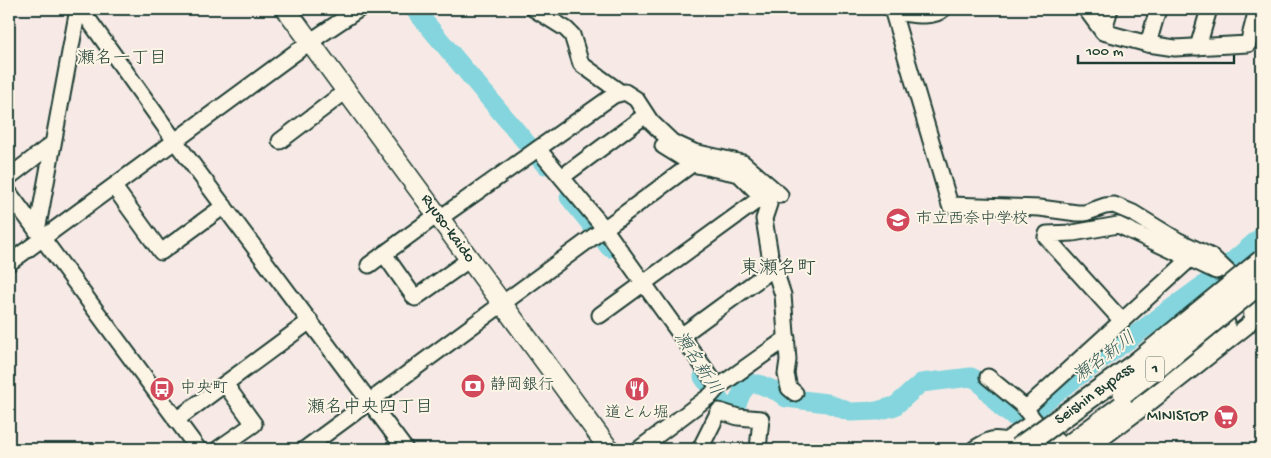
<svg xmlns="http://www.w3.org/2000/svg" width="1271" height="458" viewBox="0 0 1271 458" font-family="'Gochi Hand','Klee One',sans-serif">
<style>
.lines{fill:none;stroke-linecap:round;stroke-linejoin:round}
.river{stroke:#84d5dd;stroke-width:19}
.minor-casing{stroke:#1f3d34;stroke-width:19}
.major-casing{stroke:#1f3d34;stroke-width:22}
.highway-casing{stroke:#1f3d34;stroke-width:25}
.minor{stroke:#fcf5e5;stroke-width:15}
.major{stroke:#fcf5e5;stroke-width:19}
.highway{stroke:#fcf5e5;stroke-width:21}
.highway-bridge-casing{stroke:#1f3d34;stroke-width:25;stroke-linecap:butt}
.highway-bridge{stroke:#fcf5e5;stroke-width:21}
.labels{text-anchor:middle;dominant-baseline:central;stroke-width:4;stroke-linejoin:round;paint-order:stroke}
.shield{fill:#fcf5e5;stroke:#617469;stroke-width:1}
.shield-label{font-size:15px;font-weight:bold;fill:#1f3d34}
.poi-label{font-size:16px;fill:#1f3d34;stroke:#fcf5e5;text-anchor:start}
.street-label{font-size:16px;fill:#1f3d34;stroke:#fcf5e5}
.neighbourhood-label{font-size:18px;fill:#1f3d34;stroke:#fcf5e5}
.water-label{font-size:18px;font-style:italic;fill:#335b56;stroke:#fcf5e5}
.quarter-label{font-size:19px;fill:#1f3d34;stroke:#fcf5e5}
</style>
<rect width="100%" height="100%" fill="#f7eae6"/>
<filter id="ink" filterUnits="userSpaceOnUse"><feTurbulence type="fractalNoise" baseFrequency=".02" numOctaves="2"/><feDisplacementMap in="SourceGraphic" scale="10" xChannelSelector="R" yChannelSelector="G"/><feConvolveMatrix kernelMatrix="1 2 1 2 8 2 1 2 1" color-interpolation-filters="sRGB"/></filter>
<g filter="url(#ink)">
<g class="lines">
<!-- river -->
<g class="river">
<polyline points="414,9 545,165"/>
<polyline points="569,197 610,248"/>
<polyline points="703,377 723,405 735,409 742,392 749,384 759,384 778,392 786,398 827,403 850,412 877,411 895,406 921,383 971,377 979,381 1001,407 1011,415 1018,418 1028,415 1065,386 1213,278 1262,236"/>
</g>
<defs>
<g id="minor">
<polyline points="81,9 175,141 405,449"/>
<polyline points="534,9 566,29 572,35 581,64 620,92"/>
<polyline points="892,9 950,205 1040,208 1077,213 1085,213 1105,206 1114,205 1133,213 1177,240 1212,257 1233,277"/>
<polyline points="1086,9 1103,32 1148,44 1175,48 1248,44 1257,9"/>
<path d="M893,12C907,13 932,20 943,9"/>
<polyline points="1103,32 1110,9"/>
<polyline points="1148,44 1158,9"/>
<polyline points="1198,47 1209,9"/>
<polyline points="280,141 346,91"/>
<polyline points="663,146 692,164 739,174 769,204 764,219 770,255 783,295 788,360 786,374 789,388 795,393"/>
<polyline points="538,149 604,228 718,387"/>
<polyline points="9,177 52,144"/>
<polyline points="562,177 639,120"/>
<polyline points="114,187 161,252 224,206"/>
<polyline points="9,193 198,449"/>
<polyline points="440,218 614,95 625,92 636,99 651,122 672,142 694,152 743,163 780,195"/>
<polyline points="37,231 78,9"/>
<polyline points="384,254 415,298 470,259"/>
<polyline points="9,263 311,41 359,9"/>
<polyline points="369,265 437,215"/>
<polyline points="600,315 762,197"/>
<polyline points="1122,321 1046,237 1047,234 1073,233 1118,225 1216,271"/>
<polyline points="681,336 774,268"/>
<polyline points="988,377 1022,405 1037,424 1066,449"/>
<polyline points="1025,409 1190,259"/>
<polyline points="176,420 310,321"/>
<polyline points="1084,436 1088,440 1100,440 1148,404 1247,326 1252,319 1251,298"/>
<polyline points="218,449 254,424 225,384"/>
<polyline points="305,449 692,164"/>
<polyline points="639,449 711,395 718,387 787,338"/>
<polyline points="700,449 719,411 738,417 761,419 758,449"/>
<path d="M974,449C990,439 992,437 1011,442"/>
</g>
<polyline id="major" points="286,9 609,449"/>
<g id="highway">
<polyline points="999,449 1034,425"/>
<polyline points="1065,449 1181,363 1224,324"/>
</g>
</defs>
<!-- minor casing -->
<use href="#minor" class="minor-casing"/>
<!-- major casing -->
<use href="#major" class="major-casing"/>
<!-- highway casing -->
<use href="#highway" class="highway-casing"/>
<!-- minor -->
<use href="#minor" class="minor"/>
<!-- major -->
<use href="#major" class="major"/>
<!-- highway -->
<use href="#highway" class="highway"/>
<defs>
<g id="highway-bridge">
<polyline points="1124,392 1154,369 1262,281"/>
<polyline points="1018,449 1136,364 1262,261"/>
</g>
</defs>
<!-- highway-bridge casing -->
<use href="#highway-bridge" class="highway-bridge-casing"/>
<!-- highway-bridge -->
<use href="#highway-bridge" class="highway-bridge"/>
</g>
</g>
<!-- icons -->
<defs>
<symbol id="school-disc" viewBox="-11 -11 22 22"><circle r="9.5" fill="#d1495b" stroke="#fcf5e5"/><path d="M0-5L7-2L0 1L-7-2ZM-4 1L0 2.5L4 1V4Q0 6-4 4Z" fill="#fff"/></symbol>
<symbol id="bank-disc" viewBox="-11 -11 22 22"><circle r="9.5" fill="#d1495b" stroke="#fcf5e5"/><path d="M-6-4H6V4H-6ZM0-2.3a2.3 2.3 0 1 0 0 4.6a2.3 2.3 0 1 0 0-4.6Z" fill="#fff"/></symbol>
<symbol id="bus-disc" viewBox="-11 -11 22 22"><circle r="9.5" fill="#d1495b" stroke="#fcf5e5"/><path d="M-5-6H5V4H4V6H2V4H-2V6H-4V4H-5ZM-3.5-4V0h7V-4ZM-3.5 1.2v1.5H-2V1.2ZM2 1.2v1.5H3.5V1.2Z" fill="#fff"/></symbol>
<symbol id="restaurant-disc" viewBox="-11 -11 22 22"><circle r="9.5" fill="#d1495b" stroke="#fcf5e5"/><path d="M-5-6h1v4h1v-4h1v4h1v-4h1v5L-1.5 .5V6h-2V.5L-5-1ZM5-6V6H3V1.5H1.5Q1.5-4 5-6Z" fill="#fff"/></symbol>
<symbol id="supermarket-disc" viewBox="-11 -11 22 22"><circle r="9.5" fill="#d1495b" stroke="#fcf5e5"/><path d="M-6-5.5h2.5l.6 2H6L4.5 2H-2.5L-4.4-4H-6ZM-1.5 3.2a1.3 1.3 0 1 0 .1 0ZM3 3.2a1.3 1.3 0 1 0 .1 0Z" fill="#fff"/></symbol>
</defs>
<g fill-rule="evenodd">
<use href="#school-disc" x="884" y="206" width="28" height="28"/>
<use href="#bank-disc" x="459" y="372" width="28" height="28"/>
<use href="#bus-disc" x="148" y="375" width="28" height="28"/>
<use href="#restaurant-disc" x="623" y="375" width="28" height="28"/>
<use href="#supermarket-disc" x="1212" y="403" width="28" height="28"/>
</g>
<g class="labels">
<!-- shield labels -->
<rect class="shield" x="1146" y="356.5" width="18" height="25" rx="4"/>
<g class="shield-label">
<text x="1155" y="369">1</text>
</g>
<!-- poi labels -->
<g class="poi-label">
<text x="916" y="220">市立西奈中学校</text>
<text x="490" y="386">静岡銀行</text>
<text x="180" y="389">中央町</text>
<text x="637" y="414" text-anchor="middle">道とん堀</text>
<text x="1208" y="417" text-anchor="end">MINISTOP</text>
</g>
<!-- street labels -->
<g class="street-label">
<text transform="translate(447 229) rotate(54)">Ryuso-kaido</text>
<text transform="translate(1095 395) rotate(-36)">Seishin Bypass</text>
</g>
<!-- neighbourhood labels -->
<g class="neighbourhood-label">
<text x="122" y="59">瀬名一丁目</text>
<text x="370" y="408">瀬名中央四丁目</text>
</g>
<!-- water labels -->
<g class="water-label">
<text transform="translate(1105 358) rotate(-36)">瀬名新川</text>
<text transform="translate(697 364) rotate(57)">瀬名新川</text>
</g>
<!-- quarter labels -->
<g class="quarter-label">
<text x="778" y="269">東瀬名町</text>
</g>
</g>
<!-- margin -->
<rect width="1271" height="458" fill="none" stroke="#fcf5e5" stroke-width="30"/>
<rect x="15" y="15" width="1241" height="428" fill="none" stroke="#1f3d34" stroke-width="2" filter="url(#ink)"/>
<!-- scale -->
<path d="M1078 55v8h156v-8" fill="none" stroke="#1f3d34" stroke-width="2.5"/>
<text x="1086" y="55" font-size="15" fill="#1f3d34" stroke="#fcf5e5" stroke-width="4" paint-order="stroke">100 m</text>
</svg>
